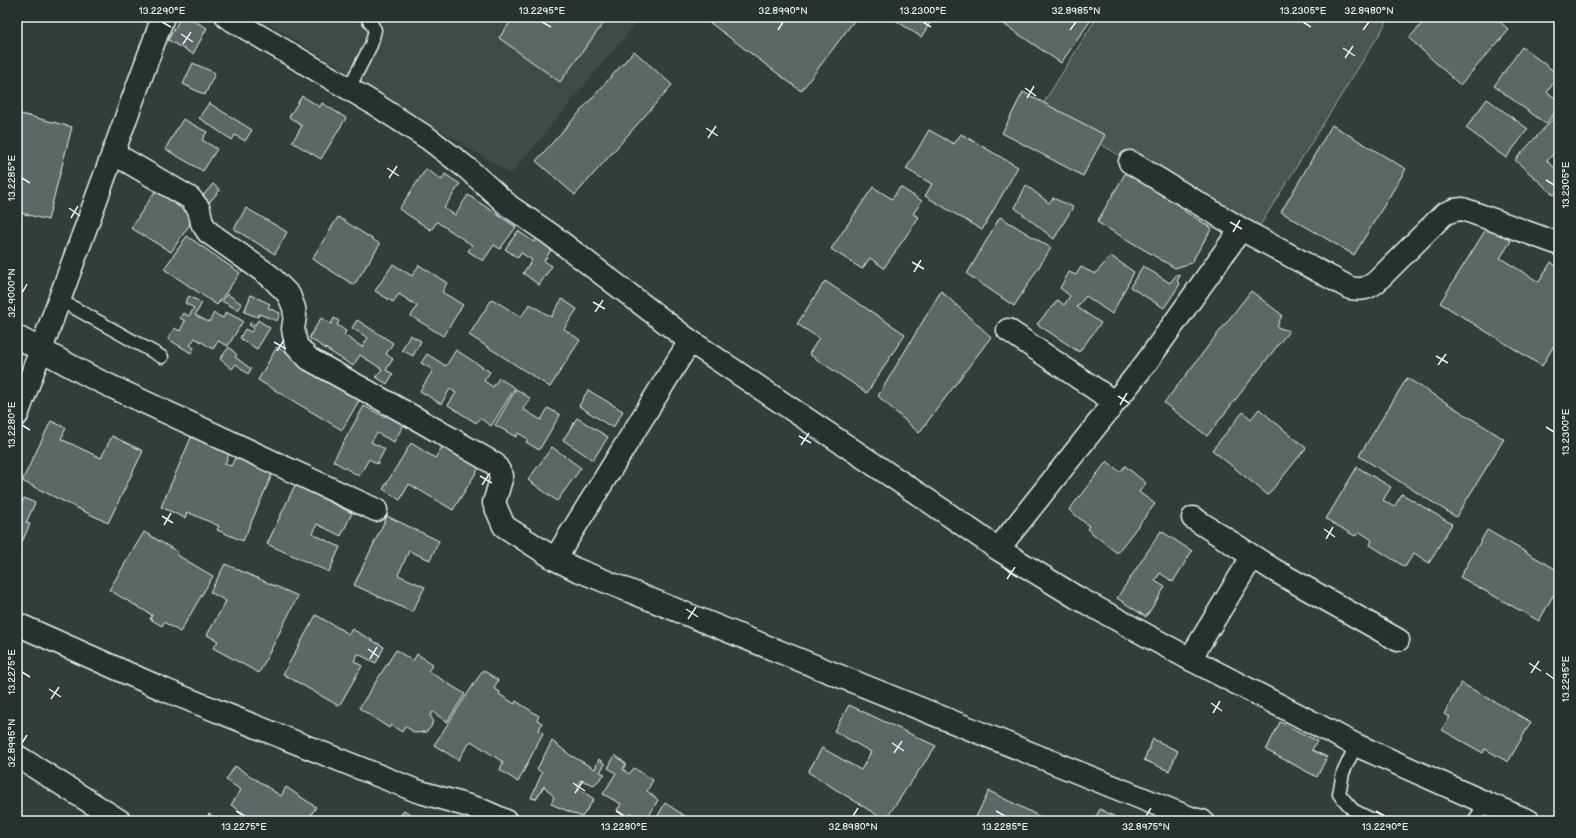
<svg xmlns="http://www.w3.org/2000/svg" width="1576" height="838" viewBox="0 0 1576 838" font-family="'Balsamiq Sans',sans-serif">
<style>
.built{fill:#3f4b46}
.green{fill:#495651;stroke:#98a4a4}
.building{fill:#5c6865;stroke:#e8f1f8}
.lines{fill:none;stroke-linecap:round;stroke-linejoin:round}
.lane-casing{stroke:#e8f1f8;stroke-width:15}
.street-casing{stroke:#e8f1f8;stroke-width:25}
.lane{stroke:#26332d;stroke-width:12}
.street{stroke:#26332d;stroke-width:22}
.ticks{fill:none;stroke:#e8f1f8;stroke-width:1.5}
.neatline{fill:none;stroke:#e8f1f8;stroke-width:1.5}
.ticks-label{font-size:10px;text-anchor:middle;fill:#e8f1f8}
</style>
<rect width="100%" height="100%" fill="#323e39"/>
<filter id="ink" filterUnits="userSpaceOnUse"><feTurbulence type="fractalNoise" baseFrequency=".025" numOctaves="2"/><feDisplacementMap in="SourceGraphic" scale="8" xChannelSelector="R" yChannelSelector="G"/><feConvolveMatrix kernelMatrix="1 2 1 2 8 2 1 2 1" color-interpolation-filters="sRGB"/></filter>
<g filter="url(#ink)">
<!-- built -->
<polygon class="built" points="269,17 641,17 511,174 266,22"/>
<!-- green -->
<polygon class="green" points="1097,17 1390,17 1252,238 1041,107"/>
<!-- building -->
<g class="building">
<polygon points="181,17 187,17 207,28 193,54 168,40"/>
<polygon points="514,17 608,17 560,82 499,38"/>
<polygon points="706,17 857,17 801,91 705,19"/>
<polygon points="901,17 934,17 921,37 898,22"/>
<polygon points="1010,17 1093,17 1061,63 1005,25"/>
<polygon points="1428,17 1495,17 1509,30 1460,85 1409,38"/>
<polygon points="1522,47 1559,75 1547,92 1559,101 1559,106 1546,124 1494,86"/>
<polygon points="634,51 672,85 575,195 536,161"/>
<polygon points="193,63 215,73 205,95 183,84"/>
<polygon points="1023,92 1105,135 1083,176 1002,133"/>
<polygon points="302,96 320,107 322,103 346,118 321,159 292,142 302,126 289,117"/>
<polygon points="1487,99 1528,129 1506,158 1466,128"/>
<polygon points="209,103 252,130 245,141 235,135 232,140 199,118"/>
<polygon points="1559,112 1559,147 1547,161 1559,172 1559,189 1554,195 1515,160"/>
<polygon points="17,113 72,127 48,220 17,212"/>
<polygon points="183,119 207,132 202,140 217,149 203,171 165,149"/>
<polygon points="1332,125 1406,169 1354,255 1281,212"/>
<polygon points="929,130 954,144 961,134 1018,167 982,230 925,196 932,184 906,169"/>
<polygon points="426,169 442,180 445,174 460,184 444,208 455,215 468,195 516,227 500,249 494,245 483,261 468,251 472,245 437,222 431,230 399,209"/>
<polygon points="1126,172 1186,207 1184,211 1212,228 1191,263 1175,268 1097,222"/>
<polygon points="213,184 220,190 206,206 200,199"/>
<polygon points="1026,185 1049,203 1053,198 1073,207 1054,239 1015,208"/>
<polygon points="873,187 892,199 900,187 922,201 913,214 919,217 884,268 870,258 862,269 831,249"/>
<polygon points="156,190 194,218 171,252 131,228"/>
<polygon points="246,208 287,232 275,254 234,229"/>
<polygon points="338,217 380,244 354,285 312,259"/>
<polygon points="1000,217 1051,248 1014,306 967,274"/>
<polygon points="1488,226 1511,241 1500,258 1539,282 1551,262 1559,268 1559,337 1542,366 1440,303"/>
<polygon points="518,231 534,242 541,231 556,242 544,261 552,266 539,285 523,273 532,260 521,253 518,258 505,249"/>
<polygon points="187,236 240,273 217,305 164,269"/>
<polygon points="1111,256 1134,272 1112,314 1086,296 1077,307 1101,323 1079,352 1037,324 1058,300 1064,305 1070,296 1060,288 1069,272 1076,275 1081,267 1095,274"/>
<polygon points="393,264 412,276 419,265 447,283 442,292 463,305 443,336 411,316 417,306 399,294 393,302 375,291"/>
<polygon points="1143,266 1170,283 1177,274 1180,276 1177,281 1180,284 1164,308 1130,287"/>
<polygon points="825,281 905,334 867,393 809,354 819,338 797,324"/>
<polygon points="941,291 991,337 919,433 878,396"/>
<polygon points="1251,291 1282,315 1277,327 1289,331 1207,436 1164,403"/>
<polygon points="227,294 242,304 238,310 222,301"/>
<polygon points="251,295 270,304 268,308 280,313 277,321 259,314 258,317 244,312"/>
<polygon points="189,296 202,303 195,315 209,322 214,313 223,318 226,312 243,321 228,346 218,341 213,349 195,338 190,345 194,348 191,353 168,339 174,328 180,331 185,321 180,318 183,313 189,316 194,308 185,303"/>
<polygon points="492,299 521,317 530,304 551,317 562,299 577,309 564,329 580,340 550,387 469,335"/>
<polygon points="321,318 331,324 334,318 339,321 337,325 346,331 344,335 362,347 368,338 352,328 357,320 393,343 386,354 393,359 386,370 393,374 387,384 376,377 382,369 360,355 353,366 309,338"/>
<polygon points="258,320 270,328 257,349 240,338 245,329 251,332 254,328 249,325 251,322 255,325"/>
<polygon points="410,335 421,341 413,356 402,350"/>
<polygon points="229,347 237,355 235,357 251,369 248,374 236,364 232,369 220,359"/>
<polygon points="277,347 361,397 342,430 258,380"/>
<polygon points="456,350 490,372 484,381 493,387 499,378 515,388 491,426 480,418 476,423 448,405 456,393 450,389 441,404 420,391 433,370 421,363 427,354 446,366"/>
<polygon points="1407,378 1504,439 1456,517 1359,456"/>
<polygon points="516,389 530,398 523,409 541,420 548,408 560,415 539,450 526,442 528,439 518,433 516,437 495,425"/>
<polygon points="588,390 623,411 613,428 579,406"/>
<polygon points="364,406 385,417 389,409 407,419 394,442 377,433 371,442 385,449 377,464 369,459 359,476 333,461"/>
<polygon points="1259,409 1306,448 1268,495 1212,450 1243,412 1251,419"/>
<polygon points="577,418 608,437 593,460 563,440"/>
<polygon points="51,421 66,428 61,439 101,458 112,436 143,451 108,523 22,481"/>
<polygon points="193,433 231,450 225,464 231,466 237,454 274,470 243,541 217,530 219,526 187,512 185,518 161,507"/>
<polygon points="446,441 482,463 453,510 409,484 400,500 383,489 411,443 435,458"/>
<polygon points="552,447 581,468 557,501 528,480"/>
<polygon points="1107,461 1120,472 1125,466 1146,483 1139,492 1155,504 1117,553 1087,529 1089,526 1069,510"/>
<polygon points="1357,467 1391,487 1383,500 1394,507 1402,494 1452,524 1429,563 1414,553 1405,567 1370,545 1372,540 1360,532 1355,536 1326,519"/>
<polygon points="295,485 352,513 341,536 317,524 313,534 340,547 329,572 267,544"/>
<polygon points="24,498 35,503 26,523 30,524 17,553 17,513"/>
<polygon points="387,516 439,541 430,560 409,551 398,575 425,587 412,612 354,585"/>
<polygon points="1487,530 1559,571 1559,585 1539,621 1460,577"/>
<polygon points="1161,531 1192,551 1173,582 1160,573 1155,581 1165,587 1146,617 1117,598"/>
<polygon points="144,532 178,552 177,555 213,576 180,632 164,622 162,626 150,619 152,615 109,590"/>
<polygon points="225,564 298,596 259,673 213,648 218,641 207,635 226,601 210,592"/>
<polygon points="316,615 349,634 352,629 384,647 376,663 358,654 354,661 362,666 339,706 283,674"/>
<polygon points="396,650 413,661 417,654 433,664 428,671 465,694 447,722 433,712 430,716 433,720 431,727 426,732 415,733 405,726 402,732 391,725 389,728 359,708"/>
<polygon points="483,670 498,680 494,688 500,692 499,694 515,704 516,701 539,716 537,720 542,723 539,730 543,733 518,782 500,770 503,762 471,741 458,760 434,745"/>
<polygon points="1461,683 1531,722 1508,762 1485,749 1483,753 1442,730 1450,717 1444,714"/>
<polygon points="849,705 936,746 885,820 808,772 822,748 861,770 871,752 834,731"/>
<polygon points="1280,722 1317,741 1312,750 1327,757 1317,777 1266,750"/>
<polygon points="1153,739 1178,751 1169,771 1144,760"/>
<polygon points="552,741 570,755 595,769 599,759 605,764 600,772 605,774 594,785 580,780 578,788 594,799 582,817 551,804 554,797 544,786 536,799 531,798 542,773 537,769"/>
<polygon points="615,755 626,764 623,769 629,774 634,768 653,780 647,791 658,800 646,821 631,813 629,818 617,810 621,804 603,794 616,773 608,768"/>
<polygon points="235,766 281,796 286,787 316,807 307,821 256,821 231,805 241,790 226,780"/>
<polygon points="989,791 1049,821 974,821"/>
<polygon points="665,803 685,816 682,821 655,821"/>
<polygon points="1100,809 1119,819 1118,821 1094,821"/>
<polygon points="404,810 421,821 397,821"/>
<polygon points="209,814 220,821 204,821"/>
</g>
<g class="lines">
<defs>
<g id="lane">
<polyline points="349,88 371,45 375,30 367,17"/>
<polyline points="60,300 162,357"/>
<polyline points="1356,745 1343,773 1339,794 1353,810 1375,821"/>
<polyline points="1474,821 1486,803"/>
</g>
<g id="street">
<polyline points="227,17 373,103 429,139 468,169 509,206 550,234 690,341 942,510 998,549 1076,597 1190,659 1356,745 1486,803 1529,821"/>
<polyline points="113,153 190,198 199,209 202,223 208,232 270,276 289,295 294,308 295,316 293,329 296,345 309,359 417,419 495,464 502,476 494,503 504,526 555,559 575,569 1193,819 1202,821"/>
<path d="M1130,162L1241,229L1350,288C1361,290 1367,289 1376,282L1444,214L1454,210L1463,209L1559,244"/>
<polyline points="1008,330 1110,399 1110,409"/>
<polyline points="17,337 93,378 376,510"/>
<polyline points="17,415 163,17"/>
<polyline points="1193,518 1274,570 1398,640"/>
<polyline points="998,549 1146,363 1241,229"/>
<polyline points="555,559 690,341"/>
<polyline points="17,624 165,690 417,791 479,809 506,821"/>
<polyline points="1190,659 1252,557"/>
<polyline points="17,756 120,821"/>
</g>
</defs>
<!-- lane casing -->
<use href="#lane" class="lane-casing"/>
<!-- street casing -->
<use href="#street" class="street-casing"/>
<!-- lane -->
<use href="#lane" class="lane"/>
<!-- street -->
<use href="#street" class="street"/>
</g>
</g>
<!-- ticks -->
<path class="ticks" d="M162,22L171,27M542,22L551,27M923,22L931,27M1303,22L1311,27M778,30L783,22M1070,30L1076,22M1363,30L1369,22M181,34L193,42M183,44L191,32M1343,48L1355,56M1345,58L1353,46M1025,88L1036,96M1027,98L1034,86M706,128L718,136M708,138L716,126M387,168L399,176M22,178L30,183M389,178L397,166M1546,180L1554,185M69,208L80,216M71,218L78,206M1230,222L1242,229M1233,232L1240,220M912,262L924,269M914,272L921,260M22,293L27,284M593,302L605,309M595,312L603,300M274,342L286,349M277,351L284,340M1436,356L1448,363M1438,365L1446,354M1118,396L1129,403M1120,405L1127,393M22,425L30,430M1546,427L1554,432M799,436L811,443M801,445L809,433M480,476L492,483M482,485L490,473M162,516L173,523M164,525L171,513M1324,529L1335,537M1326,539L1333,527M1005,569L1017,577M1007,579L1015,567M686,609L698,617M688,619L696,607M368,649L379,657M370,659L377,647M1529,663L1541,671M22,672L30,677M1531,673L1539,661M1546,673L1554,679M49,689L61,697M51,699L59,687M1211,703L1222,711M1213,713L1220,701M22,743L27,735M892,743L904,751M894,753L902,741M573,783L585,791M575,793L583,781M236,811L244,816M616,811L624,816M996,811L1005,816M1376,811L1385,816M853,816L858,808M1146,816L1151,808"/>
<!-- margin -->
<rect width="1576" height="838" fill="none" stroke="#26332d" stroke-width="44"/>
<rect x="22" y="22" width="1532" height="794" class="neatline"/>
<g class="ticks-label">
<text x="162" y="14">13.2290°E</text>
<text x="542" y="14">13.2295°E</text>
<text x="783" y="14">32.8990°N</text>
<text x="923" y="14">13.2300°E</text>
<text x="1076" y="14">32.8985°N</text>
<text x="1303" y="14">13.2305°E</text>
<text x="1369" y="14">32.8980°N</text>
<text transform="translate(11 178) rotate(-90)" y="4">13.2285°E</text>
<text transform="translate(1565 185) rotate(-90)" y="4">13.2305°E</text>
<text transform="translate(11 293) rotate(-90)" y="4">32.9000°N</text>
<text transform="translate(11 425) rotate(-90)" y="4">13.2280°E</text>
<text transform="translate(1565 432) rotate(-90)" y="4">13.2300°E</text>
<text transform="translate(11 672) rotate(-90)" y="4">13.2275°E</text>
<text transform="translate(1565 679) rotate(-90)" y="4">13.2295°E</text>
<text transform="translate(11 743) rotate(-90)" y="4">32.8995°N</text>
<text x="244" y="830">13.2275°E</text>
<text x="624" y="830">13.2280°E</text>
<text x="853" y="830">32.8980°N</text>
<text x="1005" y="830">13.2285°E</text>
<text x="1146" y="830">32.8975°N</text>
<text x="1385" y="830">13.2290°E</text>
</g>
</svg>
